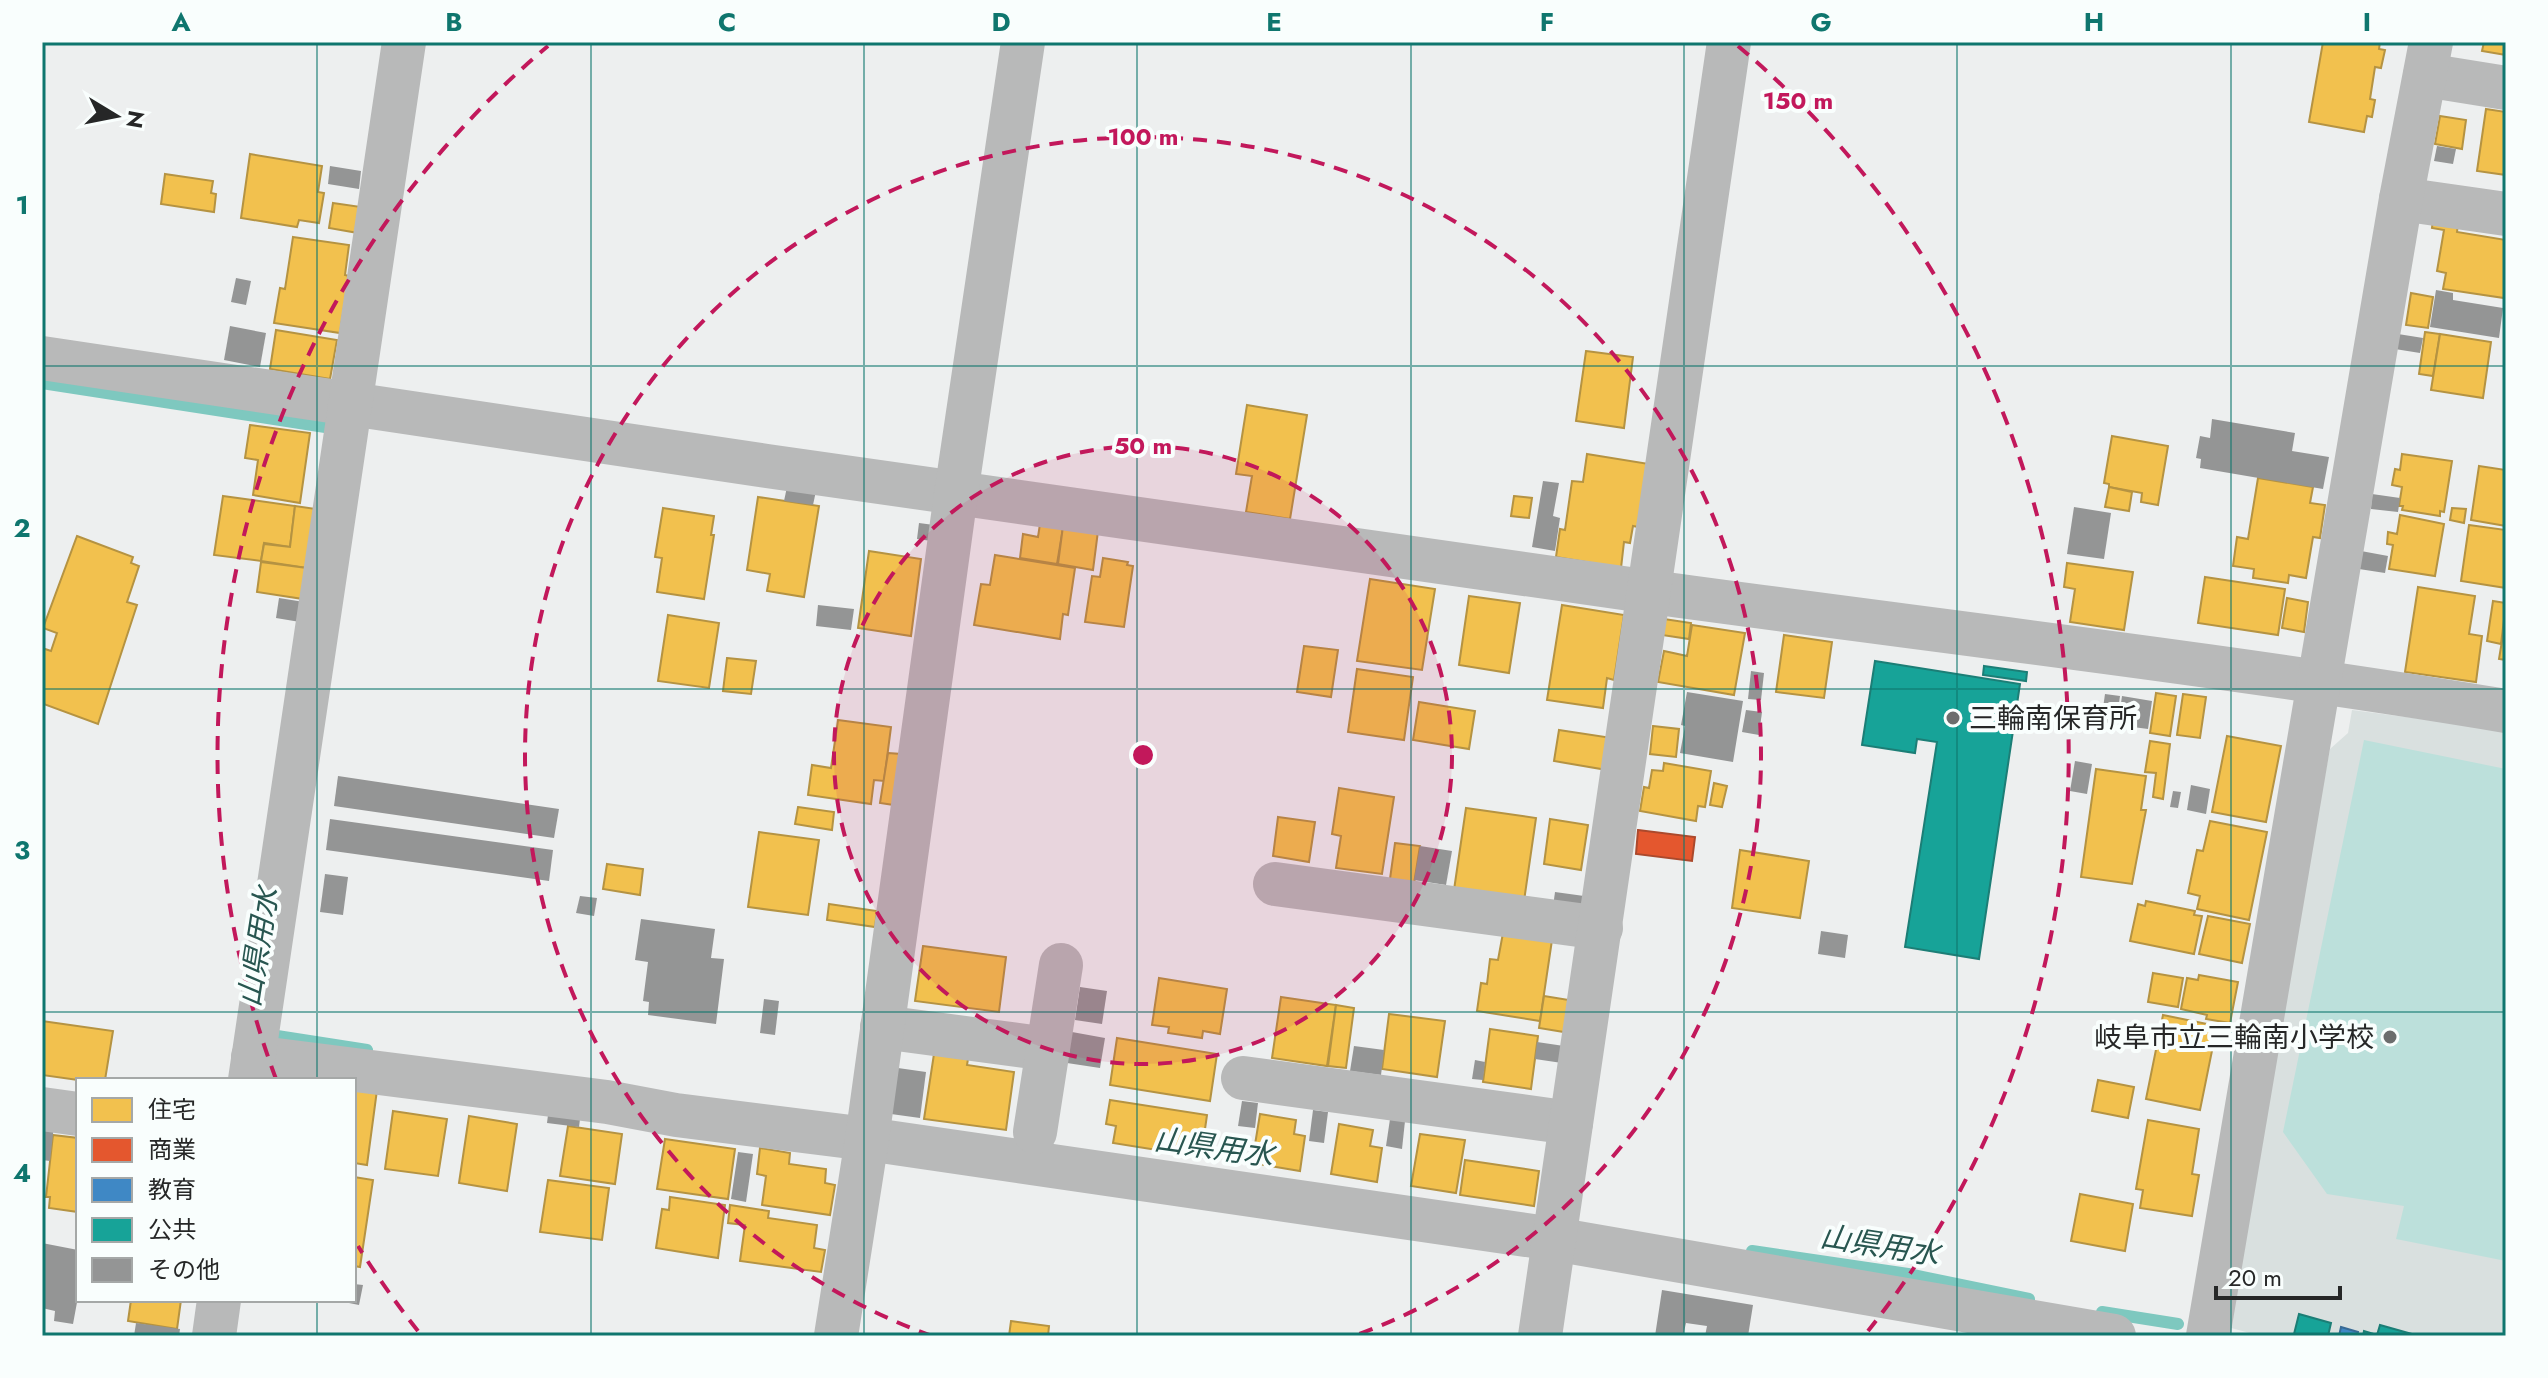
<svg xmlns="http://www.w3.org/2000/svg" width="2548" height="1378" viewBox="0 0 2548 1378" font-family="Jost,'Noto Sans JP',sans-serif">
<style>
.built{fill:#d9e0df}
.green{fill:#bce0db}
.homes{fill:#f2c14e;stroke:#b59342;stroke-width:2}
.shops{fill:#e4572e;stroke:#ab492c;stroke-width:2}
.schools{fill:#3f88c5;stroke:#386b96;stroke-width:2}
.public{fill:#17a398;stroke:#1c7e76;stroke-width:2}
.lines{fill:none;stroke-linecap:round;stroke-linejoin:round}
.stream{stroke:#7ec8bf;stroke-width:12}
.building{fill:#949595}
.minor{stroke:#b8b9b9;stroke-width:44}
.grid{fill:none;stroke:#0f766e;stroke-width:2;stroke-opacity:0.55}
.ring{fill:none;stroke:#c2185b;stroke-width:4;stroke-dasharray:14 10}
.poi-dot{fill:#6c6d6d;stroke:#f9fefd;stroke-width:3}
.labels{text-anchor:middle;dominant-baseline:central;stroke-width:8;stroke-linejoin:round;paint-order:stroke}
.poi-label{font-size:28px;fill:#262727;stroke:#f9fefd;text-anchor:start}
.water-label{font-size:30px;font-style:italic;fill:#285650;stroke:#f9fefd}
.centre{fill:#c2185b;stroke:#f9fefd;stroke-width:4}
.ring-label{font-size:24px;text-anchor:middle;font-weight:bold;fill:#c2185b;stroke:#f9fefd;stroke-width:8;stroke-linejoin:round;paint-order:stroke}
.neatline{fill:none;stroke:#0f766e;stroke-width:3}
.grid-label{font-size:26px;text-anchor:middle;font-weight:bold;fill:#0f766e}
</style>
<rect width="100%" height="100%" fill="#edefef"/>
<!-- built -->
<polygon class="built" points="2352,710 2506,730 2506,1336 2261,1336 2220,1325 2330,749 2348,733"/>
<!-- green -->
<polygon class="green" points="2364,740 2506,769 2506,1261 2396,1239 2404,1206 2327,1194 2283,1132"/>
<!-- homes -->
<g class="homes">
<polygon points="2323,42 2380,42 2379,49 2385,50 2381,68 2375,67 2370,99 2375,100 2372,117 2367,116 2364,132 2309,122"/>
<polygon points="2484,42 2506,42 2506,55 2482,51"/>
<polygon points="2486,109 2506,112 2506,175 2477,171"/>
<polygon points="2440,116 2466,120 2462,149 2435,144"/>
<polygon points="250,154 322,166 318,192 324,193 319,223 299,220 297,227 241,218"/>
<polygon points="165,174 213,181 211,193 216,194 214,212 161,204"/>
<polygon points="333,203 361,207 358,233 329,228"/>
<polygon points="2433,219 2458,224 2457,232 2506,240 2504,298 2443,289 2446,273 2437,271 2444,230 2432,228"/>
<polygon points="293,237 349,245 345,275 349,276 340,333 274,323 280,288 285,289"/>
<polygon points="2411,293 2433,297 2428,328 2406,325"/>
<polygon points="276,330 337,340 330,379 270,369"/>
<polygon points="2425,332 2440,334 2433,376 2419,374"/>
<polygon points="2440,334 2491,342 2483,398 2431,390"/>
<polygon points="1586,351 1633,357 1624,428 1576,421"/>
<polygon points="1247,405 1307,415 1290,519 1246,512 1252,476 1236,474"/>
<polygon points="250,425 310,433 300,503 253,495 258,460 245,458"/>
<polygon points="2112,436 2168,446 2158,505 2141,502 2142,493 2109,487 2109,484 2104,483"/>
<polygon points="1587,454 1649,464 1638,527 1633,526 1630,543 1624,542 1621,568 1556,557 1560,529 1565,530 1572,481 1583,482"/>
<polygon points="2402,454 2452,461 2444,512 2440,511 2440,516 2402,510 2403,506 2399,506 2402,487 2392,485 2395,469 2400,470"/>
<polygon points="2479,466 2506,470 2506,526 2471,520"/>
<polygon points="2258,478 2313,487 2310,503 2325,505 2320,538 2313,537 2306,578 2289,575 2288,583 2253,578 2254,569 2233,566 2237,537 2248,539"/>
<polygon points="2109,487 2132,492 2129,511 2105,507"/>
<polygon points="223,496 295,506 290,547 264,543 261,561 214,555"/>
<polygon points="1514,496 1532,498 1529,518 1511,516"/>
<polygon points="758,497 819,506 804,597 767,591 770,574 747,570"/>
<polygon points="295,506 316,509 307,568 261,561 264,544 290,547"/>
<polygon points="663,508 714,516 711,535 714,535 704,599 657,592 662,558 655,557"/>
<polygon points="2452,508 2466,509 2464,523 2450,520"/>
<polygon points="2400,515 2444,524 2435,576 2389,569 2393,545 2387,544 2388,532 2397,534"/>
<polygon points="1040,524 1063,528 1057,564 1020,558 1023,534 1038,537"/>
<polygon points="2469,525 2506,530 2506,588 2461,581"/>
<polygon points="1063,526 1098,531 1093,570 1058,564"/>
<polygon points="77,536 133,557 131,563 139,566 127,602 137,605 98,724 44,704 42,713 42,648 51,651 57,633 43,628"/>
<polygon points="869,551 921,559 911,636 858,628"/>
<polygon points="995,555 1075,568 1068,615 1063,614 1060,639 974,625 981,584 990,585"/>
<polygon points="1103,558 1128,562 1127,565 1133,566 1124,627 1085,622 1092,576 1100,577"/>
<polygon points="261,562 307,568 303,599 257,592"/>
<polygon points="2067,563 2133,572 2124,630 2070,622 2075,589 2064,587"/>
<polygon points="2205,577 2285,589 2278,635 2198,623"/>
<polygon points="1370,579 1435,589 1422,670 1357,661"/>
<polygon points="2418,587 2475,596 2469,634 2482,636 2476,682 2405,672"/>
<polygon points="1469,596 1520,603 1509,673 1459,665"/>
<polygon points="2287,598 2308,602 2304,632 2282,628"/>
<polygon points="2493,601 2506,603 2501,644 2487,641"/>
<polygon points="1562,605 1624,615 1614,680 1607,678 1603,708 1547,700"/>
<polygon points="668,615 719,623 709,688 658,681"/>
<polygon points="2506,617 2506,660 2499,659"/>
<polygon points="1664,619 1691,623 1689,639 1662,635"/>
<polygon points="1692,625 1745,633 1734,695 1658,682 1664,651 1687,656"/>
<polygon points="1784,635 1832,642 1824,698 1776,692"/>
<polygon points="1304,646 1338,650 1331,697 1297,692"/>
<polygon points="727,658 756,661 751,694 723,691"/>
<polygon points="1357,669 1413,677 1404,740 1348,732"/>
<polygon points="2156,693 2176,696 2170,736 2150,733"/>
<polygon points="2183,694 2206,697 2200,738 2177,735"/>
<polygon points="1419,702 1475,711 1469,749 1413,740"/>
<polygon points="838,720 891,727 884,781 874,780 871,804 808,795 812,765 831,768"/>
<polygon points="1653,726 1679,729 1676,757 1650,754"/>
<polygon points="1559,730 1612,738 1607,770 1554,761"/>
<polygon points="2227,736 2281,746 2266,822 2212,812"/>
<polygon points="2150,741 2170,744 2163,799 2153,797 2156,773 2145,772"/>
<polygon points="888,753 901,754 894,805 880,803"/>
<polygon points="1664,763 1711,771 1705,807 1698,806 1696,821 1640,811 1644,787 1649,788 1652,770 1663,771"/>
<polygon points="2096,769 2146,776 2141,810 2146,810 2132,884 2081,877"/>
<polygon points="1714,783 1727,786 1722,807 1710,805"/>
<polygon points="1339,788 1394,797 1382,874 1336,868 1341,836 1332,834"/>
<polygon points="798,807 834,812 832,830 795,824"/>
<polygon points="1466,808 1536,818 1524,901 1454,890"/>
<polygon points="1278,817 1315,822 1309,862 1273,856"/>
<polygon points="1550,819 1588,825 1581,870 1544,864"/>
<polygon points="2210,821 2267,832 2249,920 2197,909 2200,896 2188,893 2197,850 2203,851"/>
<polygon points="759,832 819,840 808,915 748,907"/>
<polygon points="1395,843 1420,846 1413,890 1389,886"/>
<polygon points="1740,850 1809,861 1800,918 1732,908"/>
<polygon points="607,864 643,869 640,895 603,889"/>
<polygon points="2146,901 2195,911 2194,915 2202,916 2194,954 2130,941 2138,904 2145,906"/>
<polygon points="829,904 877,911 875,927 827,920"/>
<polygon points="2208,916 2250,924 2242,963 2199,954"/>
<polygon points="1503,933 1552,940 1540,1021 1477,1011 1481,983 1487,984 1490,959 1498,960"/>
<polygon points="923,946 1006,957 999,1012 915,1001"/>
<polygon points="2153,973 2183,978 2178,1007 2148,1002"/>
<polygon points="2199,975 2238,982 2230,1023 2206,1019 2207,1015 2181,1009 2187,978 2198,980"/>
<polygon points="1159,978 1227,989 1220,1034 1203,1031 1202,1038 1168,1033 1169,1027 1152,1025"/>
<polygon points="1544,996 1575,1001 1570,1033 1539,1028"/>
<polygon points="1281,997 1336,1005 1327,1066 1272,1058"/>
<polygon points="1336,1005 1354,1008 1346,1068 1328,1066"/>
<polygon points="1389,1014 1445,1021 1437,1077 1382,1069"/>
<polygon points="2163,1015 2217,1026 2200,1110 2146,1099"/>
<polygon points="42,1021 113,1031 105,1080 78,1080 42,1075"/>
<polygon points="1490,1029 1538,1036 1531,1089 1483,1082"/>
<polygon points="1117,1038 1217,1054 1210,1101 1110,1085"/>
<polygon points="934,1054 968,1059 967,1065 1014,1072 1006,1130 924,1119"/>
<polygon points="2098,1080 2134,1087 2128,1118 2092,1111"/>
<polygon points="354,1086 377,1090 367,1165 354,1163"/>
<polygon points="1110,1100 1207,1115 1201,1157 1113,1143 1116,1126 1106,1124"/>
<polygon points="393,1111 447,1119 438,1176 385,1169"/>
<polygon points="1260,1114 1296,1120 1294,1134 1305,1136 1300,1171 1252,1163"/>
<polygon points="469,1116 517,1124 507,1191 459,1183"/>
<polygon points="2148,1120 2199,1129 2192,1174 2199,1175 2192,1216 2140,1208 2143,1190 2136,1189"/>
<polygon points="1339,1124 1373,1130 1370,1146 1382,1148 1377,1182 1331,1174"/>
<polygon points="568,1126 622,1134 615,1184 560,1176"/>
<polygon points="1420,1134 1465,1140 1456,1193 1411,1186"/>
<polygon points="53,1135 78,1138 78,1212 49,1208 50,1197 46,1197"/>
<polygon points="665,1139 735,1149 728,1199 657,1189"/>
<polygon points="760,1148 790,1153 789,1164 826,1169 825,1183 835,1185 830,1215 762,1205 766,1176 757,1174"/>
<polygon points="1465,1160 1539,1171 1534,1206 1460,1195"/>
<polygon points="354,1177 373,1180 360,1267 354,1266"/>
<polygon points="548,1180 609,1188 602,1240 540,1232"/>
<polygon points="2080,1194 2133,1204 2125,1251 2071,1241"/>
<polygon points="670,1197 725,1205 718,1258 656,1248 662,1209 669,1210"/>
<polygon points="730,1205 769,1211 768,1218 817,1225 814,1248 825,1250 821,1272 740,1261 745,1225 728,1223"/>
<polygon points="131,1300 181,1300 177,1329 128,1321"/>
<polygon points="1011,1321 1049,1326 1048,1336 1009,1336"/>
</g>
<!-- shops -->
<polygon class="shops" points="1638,830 1695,837 1692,861 1636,854"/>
<!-- schools -->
<polygon class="schools" points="2341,1327 2358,1332 2357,1336 2339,1336"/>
<!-- public -->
<g class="public">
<polygon points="1875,661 2020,684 1979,959 1905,947 1937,742 1917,739 1915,753 1862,745"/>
<polygon points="1984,666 2027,672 2026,681 1983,675"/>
<polygon points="2299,1314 2331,1323 2328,1336 2294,1334"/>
<polygon points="2380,1325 2419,1336 2363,1336 2364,1331 2377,1335"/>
</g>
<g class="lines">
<!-- stream -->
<g class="stream">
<polyline points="42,383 338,429"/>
<polyline points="273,1025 271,1034 277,1036 367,1050"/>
<polyline points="1752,1251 1908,1274 2029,1299"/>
<polyline points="2102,1312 2178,1324"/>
</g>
</g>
<!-- building -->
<g class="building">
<polygon points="2437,146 2456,149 2453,164 2434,161"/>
<polygon points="330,166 361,171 359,189 328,184"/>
<polygon points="236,278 251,281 246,305 231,302"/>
<polygon points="2436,290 2453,293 2453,300 2503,308 2499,338 2430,327"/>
<polygon points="230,326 266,333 260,367 224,360"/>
<polygon points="2398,334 2423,338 2420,353 2395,349"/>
<polygon points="2212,419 2295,433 2292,451 2329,457 2323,489 2200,468 2201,459 2196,458 2200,436 2210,438"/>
<polygon points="1543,481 1559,483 1553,516 1560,518 1555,551 1532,547"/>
<polygon points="787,487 816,491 813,505 784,501"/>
<polygon points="2372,494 2400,498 2398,512 2371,509"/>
<polygon points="2074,507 2111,513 2104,559 2067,554"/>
<polygon points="919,523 934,525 932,541 917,539"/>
<polygon points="2361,551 2388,556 2385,573 2359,569"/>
<polygon points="279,598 304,602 300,622 276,618"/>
<polygon points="818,605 854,609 851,630 816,626"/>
<polygon points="1751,671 1764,673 1761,700 1748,699"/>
<polygon points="1687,692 1743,701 1733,762 1680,753 1685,726 1681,725"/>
<polygon points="2105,694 2120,696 2116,724 2101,722"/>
<polygon points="2122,696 2152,701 2148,729 2118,725"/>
<polygon points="1746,710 1762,712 1759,735 1742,732"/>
<polygon points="2075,761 2092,764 2087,794 2070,791"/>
<polygon points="338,776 559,809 554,838 334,806"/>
<polygon points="2191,785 2210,789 2206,814 2187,810"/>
<polygon points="2173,791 2181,792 2178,808 2170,807"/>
<polygon points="330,819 553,850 549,881 326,850"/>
<polygon points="1420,846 1452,851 1446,885 1414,880"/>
<polygon points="325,874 348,877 343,915 320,912"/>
<polygon points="1555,892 1584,896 1582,911 1553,907"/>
<polygon points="580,896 597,898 594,916 576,913"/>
<polygon points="641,919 715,929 711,958 724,959 716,1024 648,1015 649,1002 643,1001 648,962 635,960"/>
<polygon points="1821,931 1848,935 1845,958 1818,954"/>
<polygon points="1080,987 1107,991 1102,1024 1075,1020"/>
<polygon points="764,999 779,1001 775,1035 760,1033"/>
<polygon points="1072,1032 1105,1038 1100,1068 1067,1063"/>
<polygon points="1537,1042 1564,1046 1562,1063 1535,1059"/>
<polygon points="1354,1046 1384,1050 1381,1075 1350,1071"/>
<polygon points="1475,1060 1485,1062 1483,1080 1472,1079"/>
<polygon points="898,1068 926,1072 920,1118 891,1114"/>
<polygon points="1242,1101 1258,1103 1255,1128 1238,1126"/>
<polygon points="1313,1110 1328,1112 1324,1143 1309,1141"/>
<polygon points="548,1115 580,1119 579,1127 547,1123"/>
<polygon points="1390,1119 1405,1121 1402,1149 1386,1146"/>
<polygon points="42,1124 54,1125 50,1161 42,1160"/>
<polygon points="738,1152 753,1154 746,1202 731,1199"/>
<polygon points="42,1243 78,1250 78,1297 73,1324 54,1321 55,1311 42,1308"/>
<polygon points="354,1284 363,1285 359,1305 349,1303 350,1300 354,1300"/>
<polygon points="1662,1290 1753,1305 1748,1336 1705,1336 1707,1326 1686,1323 1683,1336 1655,1336"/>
<polygon points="136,1323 180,1329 179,1336 134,1336"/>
</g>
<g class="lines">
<!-- minor -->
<g class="minor">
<polyline points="2425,75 2506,88"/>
<polyline points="2401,199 2506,214"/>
<path d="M42,358C578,438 1114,519 1651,592C1936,631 2222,664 2506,711"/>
<polyline points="1275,884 1601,928"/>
<polyline points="882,1027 1048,1049"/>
<polyline points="253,1057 607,1102 676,1115 867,1139 1554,1239 2114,1336"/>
<polyline points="1243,1078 1571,1123"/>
<polyline points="250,1080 404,42"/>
<polyline points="42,1109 78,1114"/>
<polyline points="1035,1132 1061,965"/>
<polyline points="214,1336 219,1300"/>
<polyline points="836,1336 867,1139 956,494 1023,42"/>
<polyline points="1540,1336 1729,42"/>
<polyline points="2208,1336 2401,199 2431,42"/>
</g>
</g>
<!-- grid -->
<path class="grid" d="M317,42V1080M591,42V1336M864,42V1336M1137,42V1336M1411,42V1336M1684,42V1336M1957,42V1336M2231,42V1336M42,366H2506M42,689H2506M42,1012H2506M317,1300V1336"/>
<!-- distance rings -->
<circle cx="1143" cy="755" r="309" fill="#c2185b" fill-opacity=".12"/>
<g class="ring">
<circle cx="1143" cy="755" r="309"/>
<path d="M932 1336A618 618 0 1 1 1354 1336"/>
<path d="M418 1331A926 926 0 0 1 358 1246M276 1079A926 926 0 0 1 548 46M1738 46A926 926 0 0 1 1868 1331"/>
</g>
<!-- markers -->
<g class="poi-dot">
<circle cx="1953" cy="718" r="8"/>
<circle cx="2390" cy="1037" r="8"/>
</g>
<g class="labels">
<!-- poi labels -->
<g class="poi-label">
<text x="1969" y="718">三輪南保育所</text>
<text x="2374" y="1037" text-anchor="end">岐阜市立三輪南小学校</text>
</g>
<!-- water labels -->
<g class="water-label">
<text transform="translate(258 947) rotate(-81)">山県用水</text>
<text transform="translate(1214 1147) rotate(8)">山県用水</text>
<text transform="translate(1880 1245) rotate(9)">山県用水</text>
</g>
</g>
<circle cx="1143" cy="755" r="12" class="centre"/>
<g class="ring-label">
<text x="1798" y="109">150 m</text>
<text x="1143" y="145">100 m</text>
<text x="1143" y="454">50 m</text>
</g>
<!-- border -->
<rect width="2548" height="1378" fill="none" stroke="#f9fefd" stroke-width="88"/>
<!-- legend -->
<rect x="76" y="1078" width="280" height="224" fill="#f9fefd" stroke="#a5a8a7" stroke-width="2"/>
<rect x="92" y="1098" width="40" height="24" fill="#f2c14e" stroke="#a5a8a7" stroke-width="2"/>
<text x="148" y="1118" font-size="24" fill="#262727">住宅</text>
<rect x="92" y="1138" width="40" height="24" fill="#e4572e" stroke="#a5a8a7" stroke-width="2"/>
<text x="148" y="1158" font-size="24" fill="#262727">商業</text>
<rect x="92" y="1178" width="40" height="24" fill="#3f88c5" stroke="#a5a8a7" stroke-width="2"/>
<text x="148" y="1198" font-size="24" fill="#262727">教育</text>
<rect x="92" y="1218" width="40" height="24" fill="#17a398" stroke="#a5a8a7" stroke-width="2"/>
<text x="148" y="1238" font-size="24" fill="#262727">公共</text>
<rect x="92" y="1258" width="40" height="24" fill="#949595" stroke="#a5a8a7" stroke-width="2"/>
<text x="148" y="1278" font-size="24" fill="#262727">その他</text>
<!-- north arrow -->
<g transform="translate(116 116) rotate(100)" stroke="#f9fefd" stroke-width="6" paint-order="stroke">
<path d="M0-6L14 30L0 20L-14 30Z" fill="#262727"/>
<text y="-12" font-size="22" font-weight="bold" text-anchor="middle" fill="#262727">N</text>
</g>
<!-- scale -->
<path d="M2216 1286v12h124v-12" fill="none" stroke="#262727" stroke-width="4"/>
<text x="2228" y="1286" font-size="24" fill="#262727" stroke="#f9fefd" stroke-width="6" paint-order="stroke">20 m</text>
<rect x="44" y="44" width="2460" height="1290" class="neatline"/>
<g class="grid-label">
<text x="181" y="31">A</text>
<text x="454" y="31">B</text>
<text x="727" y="31">C</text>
<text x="1001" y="31">D</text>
<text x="1274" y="31">E</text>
<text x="1547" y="31">F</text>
<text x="1821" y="31">G</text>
<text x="2094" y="31">H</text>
<text x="2367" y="31">I</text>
<text x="22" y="214">1</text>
<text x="22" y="537">2</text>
<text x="22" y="859">3</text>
<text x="22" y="1182">4</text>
</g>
</svg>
